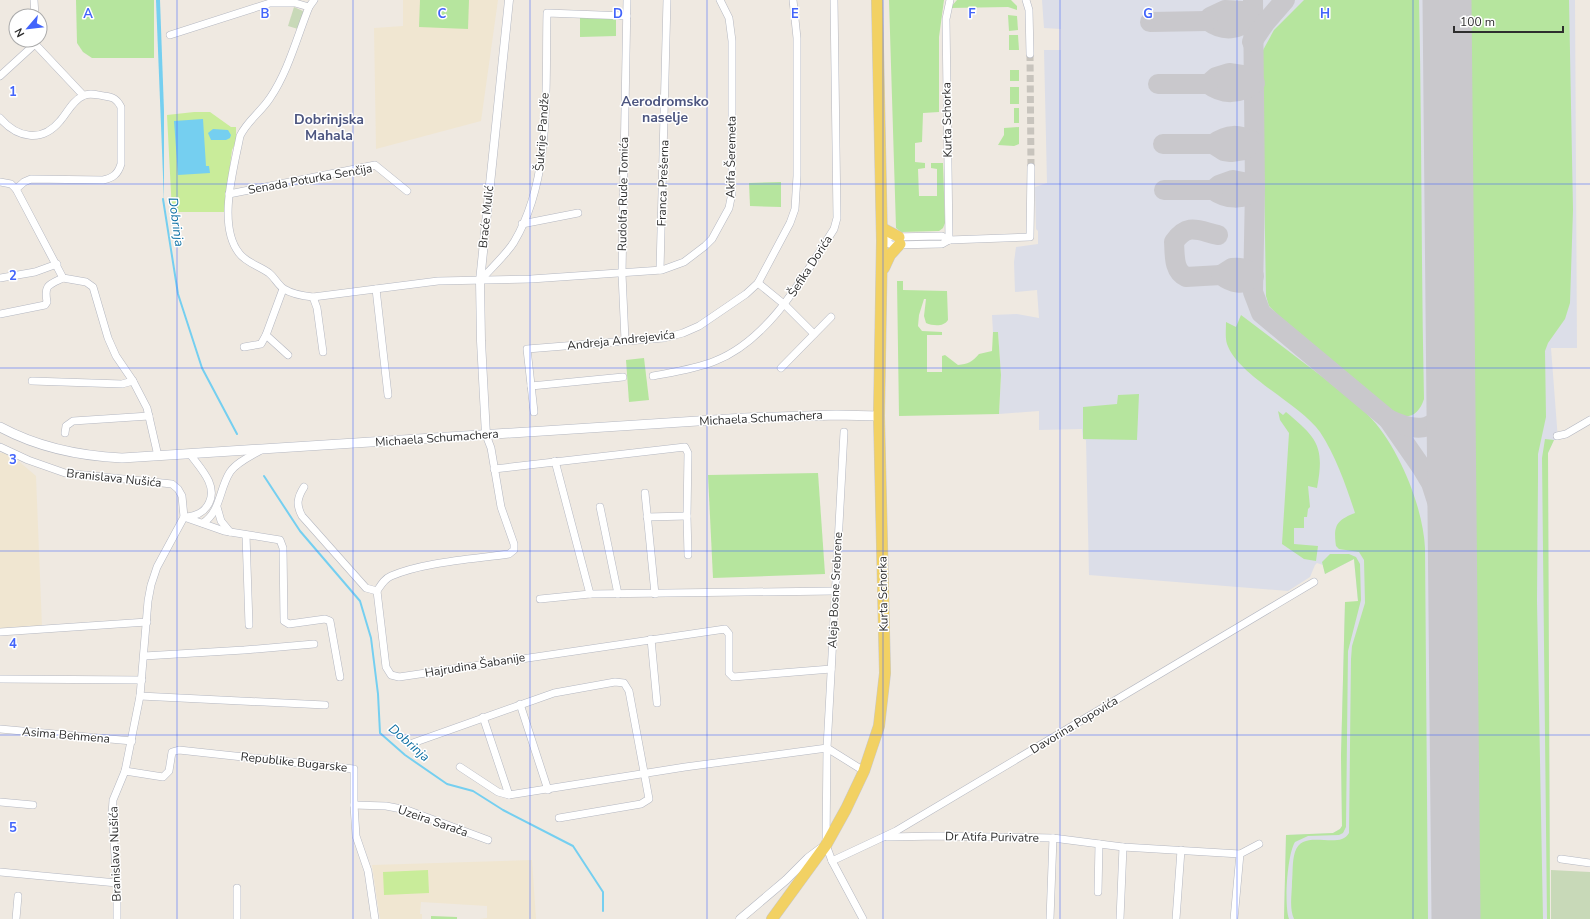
<svg xmlns="http://www.w3.org/2000/svg" width="1590" height="919" viewBox="0 0 1590 919" font-family="'Nunito Sans',sans-serif">
<style>
.education{fill:#f0e6d1}
.airport{fill:#dcdee8}
.green{fill:#b6e59e}
.cemetery{fill:#c8d9b8}
.pitch{fill:#c9ec9a}
.water{fill:#75cff0}
.lines{fill:none;stroke-linecap:round;stroke-linejoin:round}
.stream{stroke:#75cff0;stroke-width:2}
.taxiway{stroke:#c9c8cc;stroke-width:20}
.runway{stroke:#c9c8cc;stroke-width:49}
.minor-tunnel{stroke:#c8c4bd;stroke-width:7;stroke-dasharray:7 3.5;stroke-linecap:butt}
.minor-casing{stroke:#b4b7c1;stroke-width:8}
.tertiary-casing{stroke:#b4b7c1;stroke-width:9}
.secondary-casing{stroke:#b4b7c1;stroke-width:10}
.primary-casing{stroke:#c9c9c9;stroke-width:12}
.minor{stroke:#fff;stroke-width:7}
.tertiary{stroke:#fff;stroke-width:8}
.secondary{stroke:#fff;stroke-width:9}
.primary{stroke:#f2d163;stroke-width:11}
.grid{fill:none;stroke:#4264fb;stroke-width:1;stroke-opacity:0.55}
.labels{text-anchor:middle;dominant-baseline:central;stroke-width:3;stroke-linejoin:round;paint-order:stroke}
.street-label{font-size:12px;fill:#2e2e2e;stroke:#fff}
.water-label{font-size:13px;font-style:italic;fill:#0d6fa3;stroke:#fff}
.quarter-label{font-size:14px;font-weight:bold;fill:#4d5680;stroke:#fff}
.grid-label{font-size:13px;text-anchor:middle;font-weight:bold;fill:#4264fb;stroke:#fff;stroke-width:3;stroke-linejoin:round;paint-order:stroke}
</style>
<rect width="100%" height="100%" fill="#efe9e1"/>
<!-- education -->
<g class="education">
<polygon points="403,0 498,0 481,121 376,149 374,28 403,26"/>
<polygon points="0,453 9,453 36,476 42,627 0,628"/>
<polygon points="532,860 536,919 480,919 487,918 487,906 421,902 420,914 422,914 422,919 380,919 372,865"/>
</g>
<!-- airport -->
<polygon class="airport" points="1042,0 1575,0 1577,348 1551,348 1558,440 1554,440 1548,453 1550,919 1284,919 1286,835 1333,833 1340,829 1342,826 1341,756 1345,602 1358,602 1354,559 1325,574 1323,565 1317,563 1315,565 1310,577 1288,591 1089,575 1086,440 1083,439 1082,429 1039,430 1039,411 999,414 1001,375 998,332 993,332 992,315 1017,314 1039,318 1037,290 1015,292 1014,262 1016,247 1038,244 1038,231 1036,229 1035,187 1047,183 1044,50 1061,50 1061,29 1044,28"/>
<!-- green -->
<g class="green">
<polygon points="76,0 154,0 154,58 92,58 83,52 77,43"/>
<polygon points="420,0 469,0 468,29 419,27"/>
<polygon points="889,0 944,0 939,37 939,112 923,113 922,142 915,143 915,162 925,163 925,168 918,169 919,196 937,196 937,169 931,168 931,163 943,163 945,223 943,228 939,231 901,232 896,228"/>
<polygon points="957,0 1011,0 1017,6 1017,10 1008,7 950,8"/>
<path d="M1304,0H1419C1422,133 1421,266 1424,399C1419,414 1410,420 1396,414L1277,314L1269,306L1266,296L1262,52L1274,30Z"/>
<polygon points="1466,0 1569,0 1573,210 1570,303 1565,319 1548,343 1545,351 1546,417 1538,454 1538,478 1537,601 1543,919 1479,919 1474,682 1473,494"/>
<polygon points="1008,15 1017,16 1018,30 1009,31"/>
<polygon points="580,18 616,19 616,36 580,37"/>
<polygon points="1009,35 1018,35 1019,50 1009,50"/>
<rect x="1010" y="70" width="9" height="11"/>
<rect x="1010" y="87" width="9" height="17"/>
<rect x="1014" y="108" width="5" height="15"/>
<polygon points="1019,127 1019,144 1014,146 998,145 1004,135 1004,128"/>
<polygon points="781,182 781,207 750,206 749,183"/>
<path d="M897,281H903V290L947,291L948,320C944,327 933,326 926,323L924,316L926,299H924L919,315L918,326L922,331L942,332V335H927V372H942V356L945,355L958,365C968,364 972,362 979,354L992,351L993,332H998L1001,375L999,414L899,416Z"/>
<path d="M1241,315C1269,336 1296,357 1324,378C1338,390 1355,401 1368,415C1398,445 1423,506 1425,548L1428,919H1294C1289,908 1292,894 1292,882C1293,873 1292,861 1295,852C1303,827 1339,851 1349,833L1351,659L1352,646L1365,603L1364,560L1359,552L1339,549L1336,546C1333,525 1337,520 1355,513C1347,488 1335,454 1320,432C1299,403 1238,376 1227,344C1225,337 1226,330 1226,322L1236,327Z"/>
<polygon points="644,358 649,400 629,402 626,360"/>
<polygon points="1139,394 1137,440 1083,439 1083,407 1117,404 1118,395"/>
<path d="M1278,411L1283,415L1286,412C1317,438 1325,446 1317,488L1308,486L1310,507L1308,509L1307,517H1304V528H1294V544L1318,546L1316,561L1304,559L1282,544L1289,433L1280,420Z"/>
<polygon points="1545,439 1554,440 1548,453 1550,919 1547,919 1542,458"/>
<polygon points="818,473 825,574 713,578 708,475"/>
<path d="M1330,554H1349L1356,557L1360,564L1361,600L1348,651L1346,827L1343,833L1339,835L1308,836L1295,842C1287,855 1284,905 1289,919H1284L1286,835L1333,833L1340,829L1342,826L1341,756L1345,602L1358,601L1354,559L1325,574L1322,562Z"/>
<polygon points="431,916 457,917 457,919 431,919"/>
</g>
<!-- cemetery -->
<g class="cemetery">
<polygon points="294,7 305,12 298,29 288,26"/>
<polygon points="1551,870 1590,872 1590,919 1551,919"/>
</g>
<!-- pitch -->
<g class="pitch">
<polygon points="194,112 210,112 231,127 236,127 236,142 232,150 224,212 172,212 167,115"/>
<polygon points="428,870 429,893 384,895 383,872"/>
</g>
<!-- water -->
<g class="water">
<polygon points="156,0 160,0 164,111 164,201"/>
<polygon points="203,119 206,166 209,166 210,173 178,175 174,121"/>
<polygon points="213,129 228,130 231,135 230,138 226,140 211,140 208,133"/>
</g>
<g class="lines">
<!-- stream -->
<g class="stream">
<polyline points="163,199 178,294 202,368 237,434"/>
<polyline points="264,476 300,531 360,601 371,638 378,694 380,733 405,755 447,784 473,791 503,810 573,846 603,892 603,911"/>
</g>
<!-- taxiway -->
<g class="taxiway">
<polyline points="1253,0 1255,188 1253,292 1261,313 1388,419 1422,468 1431,483 1452,548"/>
<path d="M1225,10L1242,11L1253,17C1239,31 1223,32 1208,21L1210,17Z"/>
<polyline points="1150,22 1208,21"/>
<polyline points="1252,42 1265,23 1285,0"/>
<path d="M1229,73L1242,75L1255,83C1240,95 1222,95 1208,84L1216,77Z"/>
<polyline points="1158,84 1208,84"/>
<path d="M1163,144H1213L1224,151L1231,152L1244,150L1254,142C1239,134 1228,133 1213,144"/>
<path d="M1233,180L1248,183L1255,188C1245,202 1225,199 1213,190L1219,185Z"/>
<polyline points="1164,190 1213,190"/>
<path d="M1218,235C1199,231 1188,222 1174,242C1175,254 1173,271 1186,277L1221,275"/>
<path d="M1232,268C1241,267 1248,268 1254,276C1244,287 1231,283 1221,275Z"/>
<path d="M1388,419C1419,434 1438,432 1451,397"/>
</g>
<!-- runway -->
<polyline class="runway" points="1447,0 1456,919"/>
<!-- minor-tunnel -->
<polyline class="minor-tunnel" points="1030,54 1031,167"/>
<defs>
<g id="minor">
<polyline points="34,0 35,16"/>
<path d="M314,0L309,7C297,37 288,72 270,98C261,112 247,121 240,136C234,168 217,225 239,253C246,263 260,266 269,273C275,278 278,285 284,289C292,294 303,296 313,297L438,281L531,279L662,270L684,262L705,246L712,239L729,208L732,193V41L729,18L720,0"/>
<polyline points="1026,0 1029,10 1030,54"/>
<polyline points="170,35 270,3 295,3 309,7"/>
<polyline points="35,44 83,95"/>
<polyline points="0,76 35,44"/>
<path d="M0,118C17,138 42,143 60,121C67,113 73,100 83,96C89,92 97,95 104,96C113,97 117,99 121,107V164C118,174 113,178 103,180L31,179L24,182L16,189"/>
<polyline points="0,182 11,184 16,189 63,278 86,282 93,287 108,338 116,356 133,381 147,408 158,456"/>
<polyline points="229,194 375,165 407,191"/>
<polyline points="522,224 578,213"/>
<polyline points="949,240 946,19 950,0"/>
<polyline points="882,241 892,245 942,244 949,240 1030,237 1031,167"/>
<polyline points="882,241 891,237 942,236 949,240"/>
<polyline points="660,270 667,0"/>
<polyline points="0,278 35,272 57,264"/>
<path d="M480,281C491,268 505,256 514,242C553,177 545,87 547,13L627,16"/>
<polyline points="758,283 785,305 814,334"/>
<polyline points="283,289 266,335 288,355"/>
<polyline points="376,289 388,395"/>
<polyline points="313,297 317,308 323,352"/>
<path d="M0,314L45,305L47,302C44,285 48,285 63,278"/>
<polyline points="625,340 622,274 627,0"/>
<polyline points="244,347 261,344 266,335"/>
<polyline points="781,368 831,317"/>
<path d="M653,376C674,372 695,369 715,361C769,340 804,276 834,229L837,218L834,0"/>
<polyline points="32,381 122,384 133,381"/>
<polyline points="531,386 623,377"/>
<polyline points="534,412 527,349 664,338 683,333 699,326 746,294 758,283 790,223 795,209 797,176 797,38 793,0"/>
<polyline points="844,432 827,748 826,845 832,861 863,919"/>
<polyline points="65,433 66,426 73,421 149,416"/>
<path d="M486,435L491,448L501,507L514,544V550L509,554C474,559 423,562 391,576C384,579 381,585 377,591L386,667L391,675L399,677L725,629L729,634V673L733,677L831,669"/>
<polyline points="1557,436 1566,434 1590,420"/>
<polyline points="0,447 28,460 65,473 172,484 178,489 182,496 184,517 157,567 151,585 148,601 140,696 125,771 113,800 112,814 117,883 117,919"/>
<polyline points="555,461 590,594"/>
<polyline points="494,469 685,447 688,453 687,516 688,555"/>
<path d="M304,487C297,498 296,505 302,516L366,588L377,591"/>
<polyline points="645,493 655,594"/>
<polyline points="217,507 221,521 230,532"/>
<polyline points="600,507 618,594"/>
<polyline points="184,517 224,531 280,540 283,548 284,621 289,624 325,619 330,621 340,677"/>
<path d="M186,517C196,516 204,513 209,503C218,485 200,468 190,454"/>
<polyline points="647,517 687,516"/>
<path d="M203,523C221,511 219,489 230,472C237,462 251,456 261,450"/>
<polyline points="246,535 249,625"/>
<polyline points="540,599 590,594 834,591"/>
<polyline points="0,632 147,622"/>
<polyline points="651,639 657,703"/>
<polyline points="144,656 244,650 314,644"/>
<polyline points="0,679 142,680"/>
<polyline points="140,696 325,705"/>
<polyline points="520,704 548,790"/>
<polyline points="483,717 509,795"/>
<polyline points="0,729 132,741"/>
<polyline points="410,744 554,693 615,682 624,683 629,691 649,799 641,804 559,818"/>
<polyline points="460,767 498,792 509,795 685,767 827,748 864,771"/>
<polyline points="125,771 163,777 169,771 172,752 179,750 354,769 354,805 356,836 368,871 375,919"/>
<polyline points="0,802 33,805"/>
<polyline points="354,805 386,806 407,810 488,840"/>
<polyline points="887,837 939,836 1053,838 1123,847 1240,854 1259,844"/>
<polyline points="1561,859 1590,863"/>
<polyline points="832,861 896,831 1314,582"/>
<polyline points="0,872 117,883"/>
<polyline points="1098,892 1099,844"/>
<polyline points="16,919 18,896"/>
<polyline points="237,919 237,888"/>
<polyline points="1050,919 1053,838"/>
<polyline points="1120,919 1123,847"/>
<polyline points="1176,919 1181,850"/>
<polyline points="1234,919 1240,854"/>
</g>
<g id="tertiary">
<polyline points="486,435 481,341 480,281 509,0"/>
<polyline points="740,919 786,880 808,858 820,849"/>
</g>
<path id="secondary" d="M0,427C37,447 80,456 122,458L744,418L836,415L879,416"/>
<g id="primary">
<polyline points="882,228 899,237"/>
<polyline points="884,268 890,255 900,244"/>
<polyline points="772,919 826,845 846,809 864,771 879,726 885,673 879,416 882,241 877,0"/>
</g>
</defs>
<!-- minor casing -->
<use href="#minor" class="minor-casing"/>
<!-- tertiary casing -->
<use href="#tertiary" class="tertiary-casing"/>
<!-- secondary casing -->
<use href="#secondary" class="secondary-casing"/>
<!-- primary casing -->
<use href="#primary" class="primary-casing"/>
<!-- minor -->
<use href="#minor" class="minor"/>
<!-- tertiary -->
<use href="#tertiary" class="tertiary"/>
<!-- secondary -->
<use href="#secondary" class="secondary"/>
<!-- primary -->
<use href="#primary" class="primary"/>
</g>
<!-- grid -->
<path class="grid" d="M177,0V919M353,0V919M530,0V919M707,0V919M883,0V919M1060,0V919M1237,0V919M1413,0V919M0,184H1590M0,368H1590M0,551H1590M0,735H1590"/>
<g class="labels">
<!-- street labels -->
<g class="street-label">
<text transform="translate(947 120) rotate(-91)">Kurta Schorka</text>
<text transform="translate(542 132) rotate(-86)">Šukrije Pandže</text>
<text transform="translate(731 157) rotate(-89)">Akifa Šeremeta</text>
<text transform="translate(310 179) rotate(-10)">Senada Poturka Senčija</text>
<text transform="translate(663 183) rotate(-88)">Franca Prešerna</text>
<text transform="translate(623 194) rotate(-89)">Rudolfa Rude Tomića</text>
<text transform="translate(486 217) rotate(-84)">Braće Mulić</text>
<text transform="translate(810 266) rotate(-57)">Šefika Dorića</text>
<text transform="translate(621 340) rotate(-6)">Andreja Andrejevića</text>
<text transform="translate(761 418) rotate(-3)">Michaela Schumachera</text>
<text transform="translate(437 438) rotate(-4)">Michaela Schumachera</text>
<text transform="translate(114 478) rotate(6)">Branislava Nušića</text>
<text transform="translate(835 590) rotate(-87)">Aleja Bosne Srebrene</text>
<text transform="translate(883 594) rotate(-91)">Kurta Schorka</text>
<text transform="translate(475 665) rotate(-9)">Hajrudina Šabanije</text>
<text transform="translate(1074 725) rotate(-31)">Davorina Popovića</text>
<text transform="translate(66 735) rotate(5)">Asima Behmena</text>
<text transform="translate(294 762) rotate(6)">Republike Bugarske</text>
<text transform="translate(433 821) rotate(19)">Uzeira Sarača</text>
<text transform="translate(992 837) rotate(1)">Dr Atifa Purivatre</text>
<text transform="translate(115 854) rotate(-92)">Branislava Nušića</text>
</g>
<!-- water labels -->
<g class="water-label">
<text transform="translate(176 222) rotate(82)">Dobrinja</text>
<text transform="translate(409 743) rotate(41)">Dobrinja</text>
</g>
<!-- quarter labels -->
<g class="quarter-label">
<text x="665" y="101">Aerodromsko<tspan x="665" dy="16">naselje</tspan></text>
<text x="329" y="119">Dobrinjska<tspan x="329" dy="16">Mahala</tspan></text>
</g>
</g>
<g class="grid-label">
<text x="88" y="18">A</text>
<text x="265" y="18">B</text>
<text x="442" y="18">C</text>
<text x="618" y="18">D</text>
<text x="795" y="18">E</text>
<text x="972" y="18">F</text>
<text x="1148" y="18">G</text>
<text x="1325" y="18">H</text>
<text x="13" y="96">1</text>
<text x="13" y="280">2</text>
<text x="13" y="464">3</text>
<text x="13" y="648">4</text>
<text x="13" y="832">5</text>
</g>
<!-- north arrow -->
<g transform="translate(28 28) rotate(242)"><circle r="19" fill="#ffffff" stroke="#ababab"/>
<path d="M0-3L7 15L0 10L-7 15Z" fill="#4264fb"/>
<text y="-6" font-size="11" font-weight="bold" text-anchor="middle" fill="#2e2e2e">N</text>
</g>
<!-- scale -->
<path d="M1454 26v6h109v-6" fill="none" stroke="#2e2e2e" stroke-width="2"/>
<text x="1460" y="26" font-size="12" fill="#2e2e2e" stroke="#ffffff" stroke-width="3" paint-order="stroke">100 m</text>
</svg>
